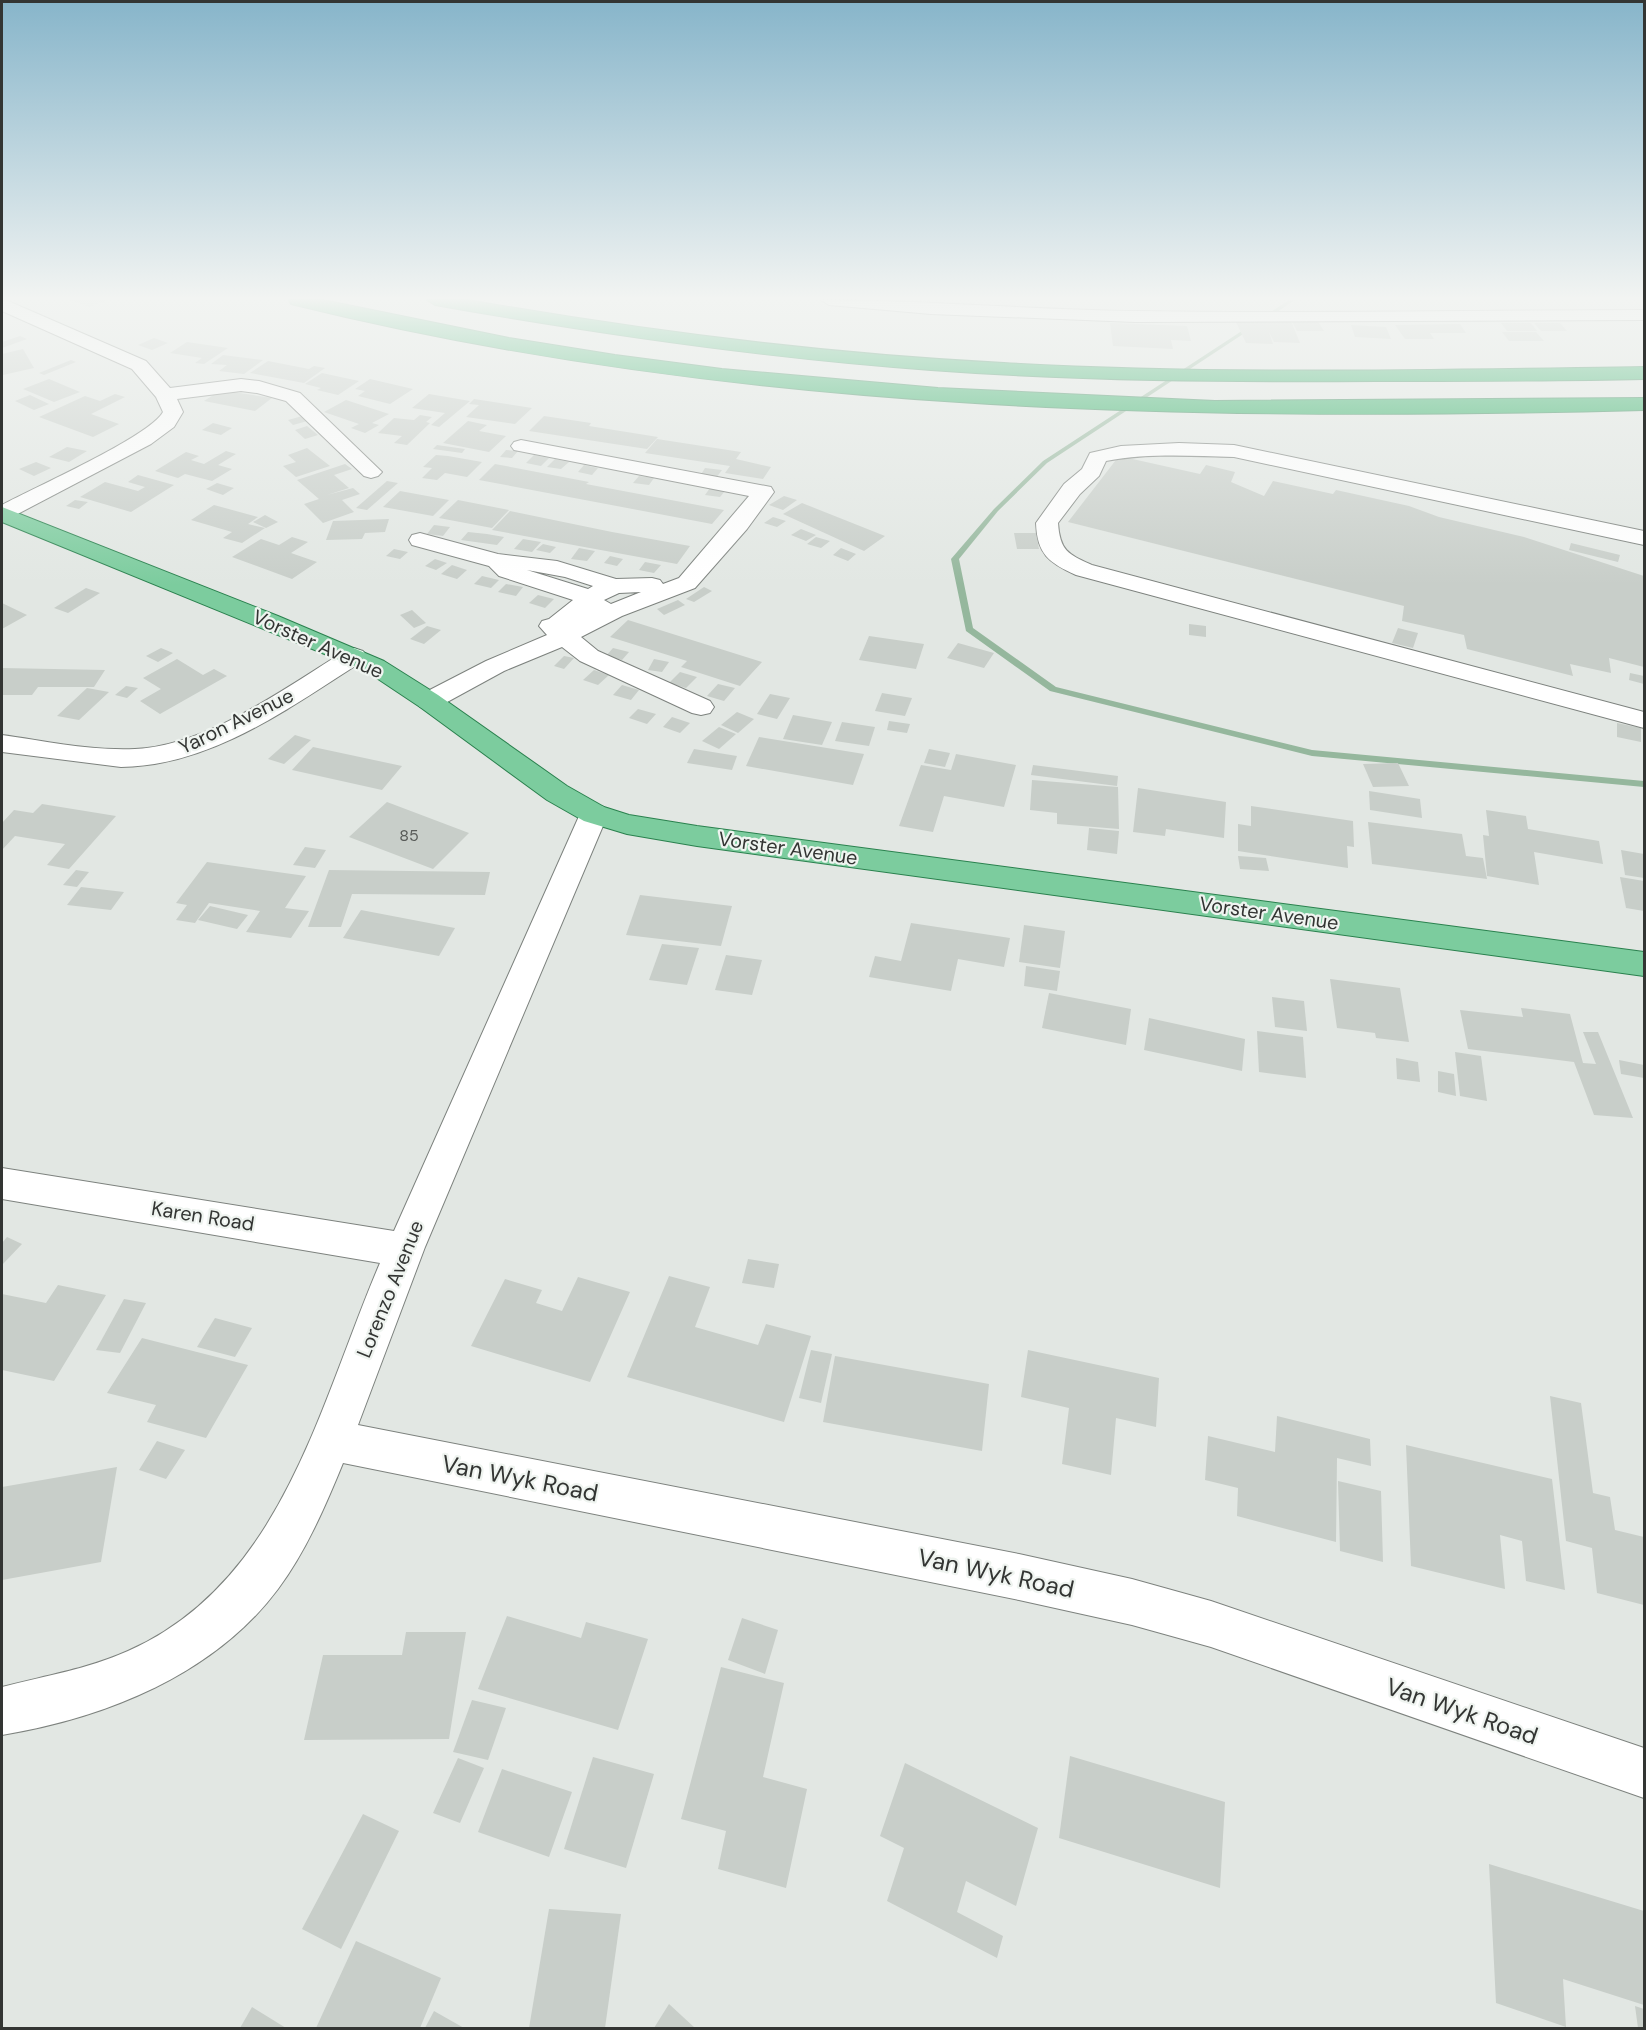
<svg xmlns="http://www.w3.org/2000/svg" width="1646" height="2030" viewBox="0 0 1646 2030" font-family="'DM Sans',sans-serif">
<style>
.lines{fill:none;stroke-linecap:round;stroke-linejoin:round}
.stream{fill:#95b79d;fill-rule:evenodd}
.building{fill:#c8cec9}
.minor-casing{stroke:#7d827e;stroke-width:2}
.major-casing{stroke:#2a814e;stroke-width:2}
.highway-casing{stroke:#2a814e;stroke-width:2}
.minor{fill:#fff;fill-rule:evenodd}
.major{fill:#7ccc9e;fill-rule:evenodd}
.highway{fill:#25aa5d;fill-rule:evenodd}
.labels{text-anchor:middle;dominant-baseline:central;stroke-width:4.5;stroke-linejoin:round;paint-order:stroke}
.number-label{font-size:16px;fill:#585b58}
.street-label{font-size:20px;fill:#333533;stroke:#eff4f0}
.near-street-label{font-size:24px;fill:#333533;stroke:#eff4f0}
</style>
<rect width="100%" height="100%" fill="#e2e7e3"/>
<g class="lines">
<!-- stream -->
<polygon class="stream" points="1289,300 1295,300 1047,463 998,511 959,559 973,628 1056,687 1312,750 1644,781 1644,787 1312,756 1050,691 966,631 951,559 994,509 1043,461"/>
</g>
<!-- building -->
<g class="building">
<polygon points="71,300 106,300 106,301 89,307"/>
<polygon points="1235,320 1291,321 1300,343 1274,342 1269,332 1273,344 1246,343"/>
<polygon points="1291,320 1317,320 1324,331 1297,331"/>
<polygon points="1110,323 1187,326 1191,341 1171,340 1173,349 1113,346"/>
<polygon points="1501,323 1531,323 1537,331 1507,331"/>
<polygon points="1534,323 1560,323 1567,331 1541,331"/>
<polygon points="1460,324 1466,333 1430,333 1434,339 1405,339 1395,325"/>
<polygon points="1351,325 1386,327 1391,339 1355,337"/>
<polygon points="1502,332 1536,332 1544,341 1509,341"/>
<polygon points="20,336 27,339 2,348 2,342"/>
<polygon points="154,338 168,343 152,350 138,345"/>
<polygon points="187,342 228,348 204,364 195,363 202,358 170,353"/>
<polygon points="23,349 34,368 3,375 2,354"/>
<polygon points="223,355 263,360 244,374 219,371 227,365 211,364"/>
<polygon points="71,360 76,362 44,375 39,373"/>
<polygon points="268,361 309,369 314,366 325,368 304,383 250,373"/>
<polygon points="322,373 359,381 338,395 317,390 321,388 305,384"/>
<polygon points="49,379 80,392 54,402 23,389"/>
<polygon points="370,379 413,389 390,404 358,396 365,391 355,389"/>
<polygon points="221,390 272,398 255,411 204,401"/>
<polygon points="115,394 125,397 91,414 119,424 93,437 39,417 85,396 100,401"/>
<polygon points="429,394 470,401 439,427 431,425 445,413 412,408"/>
<polygon points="30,395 49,404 34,410 15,401"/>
<polygon points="474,399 532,408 515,424 466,417 479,405 469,404"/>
<polygon points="346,400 389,414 372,423 379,425 365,433 351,428 359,424 324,412"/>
<polygon points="306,415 311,420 293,425 288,420"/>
<polygon points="420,415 432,417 426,422 430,423 407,445 394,443 402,436 378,433 394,418 414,420"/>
<polygon points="544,416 591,423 589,426 658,437 647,449 529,431"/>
<polygon points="468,421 487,425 479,431 506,436 489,452 443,443"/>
<polygon points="213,423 232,428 221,435 202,430"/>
<polygon points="307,426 318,435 305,439 295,430"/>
<polygon points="657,439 741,452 736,459 771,467 763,479 725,473 730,466 645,453"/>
<polygon points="437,445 465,449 462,453 433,449"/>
<polygon points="67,447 87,451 69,462 49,457"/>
<polygon points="307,448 330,466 296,477 283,466 296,462 288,455"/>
<polygon points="506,450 518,451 512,458 500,457"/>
<polygon points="226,451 236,454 218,465 232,469 212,481 185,474 178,478 155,471 186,452 199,456 191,460 204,464"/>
<polygon points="436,455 448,456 482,462 467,477 445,473 437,480 422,478 432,468 423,467"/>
<polygon points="534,455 549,458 541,466 526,463"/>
<polygon points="1119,456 1200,474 1206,465 1235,472 1231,482 1264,496 1273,481 1333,494 1336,490 1409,506 1439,517 1524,537 1644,576 1644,667 1609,658 1611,673 1570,664 1573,676 1467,649 1464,635 1402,621 1404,606 1068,522"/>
<polygon points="555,459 569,462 561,469 547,467"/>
<polygon points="36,462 51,468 34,476 19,469"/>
<polygon points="345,464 352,469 334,475 349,488 327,495 353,488 360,494 342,500 354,512 323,523 304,504 319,499 297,480"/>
<polygon points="495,464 589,482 586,484 724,510 712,524 479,480"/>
<polygon points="584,465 598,468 592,475 578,472"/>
<polygon points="705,468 722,470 716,478 700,476"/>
<polygon points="138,475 174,485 131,512 80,497 105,482 138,491 145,487 128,482"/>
<polygon points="639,476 654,478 649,485 633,483"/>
<polygon points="387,481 398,483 367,510 356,508"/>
<polygon points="217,483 234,488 223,495 206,489"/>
<polygon points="710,488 725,491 720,497 705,495"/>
<polygon points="400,491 449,500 433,516 383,507"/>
<polygon points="784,496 797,500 783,510 769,505"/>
<polygon points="75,500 88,502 79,509 66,506"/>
<polygon points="458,500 509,510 492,528 439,518"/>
<polygon points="802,503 885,536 864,551 783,514"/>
<polygon points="214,505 258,517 248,524 265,528 242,543 223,538 232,532 191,520"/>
<polygon points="510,511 612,532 690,546 677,564 492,530"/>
<polygon points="265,515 278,522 266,528 253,522"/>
<polygon points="773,517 786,521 777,527 764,523"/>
<polygon points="389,519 385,532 365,533 362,539 326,540 333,521"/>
<polygon points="434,525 450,527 443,536 427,534"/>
<polygon points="801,529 816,535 806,541 791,535"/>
<polygon points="468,532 487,534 504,537 497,545 461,540"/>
<polygon points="1014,533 1036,533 1039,549 1017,549"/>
<polygon points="292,537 308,542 291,553 317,562 292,579 232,557 261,539 279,545"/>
<polygon points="816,537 830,541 821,548 807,544"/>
<polygon points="523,539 541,542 532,552 514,549"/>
<polygon points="1571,543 1620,555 1618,562 1569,550"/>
<polygon points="543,544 556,547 550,553 536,550"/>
<polygon points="579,548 595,551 587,561 571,559"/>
<polygon points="841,548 856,554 848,561 833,555"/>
<polygon points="394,549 408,552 400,559 386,556"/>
<polygon points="610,556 623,559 617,566 604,563"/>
<polygon points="435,559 447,563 436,570 425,566"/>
<polygon points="645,562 661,565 654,573 639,570"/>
<polygon points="452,565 467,570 457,579 441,574"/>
<polygon points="482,576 499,580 491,588 474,584"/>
<polygon points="506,584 523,587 516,596 498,592"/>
<polygon points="704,587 712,591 694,602 686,599"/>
<polygon points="86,588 100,593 68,613 54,608"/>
<polygon points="538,595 554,599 545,608 529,603"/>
<polygon points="678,600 685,605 664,615 657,609"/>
<polygon points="2,603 27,615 2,629"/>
<polygon points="412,610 426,623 414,628 400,615"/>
<polygon points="628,620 762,662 740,686 681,667 687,661 610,637"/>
<polygon points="1189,624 1206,626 1206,637 1189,635"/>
<polygon points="427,626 441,630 424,644 410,639"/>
<polygon points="1398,628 1418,633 1413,648 1392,643"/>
<polygon points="869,636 924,644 916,669 859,660"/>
<polygon points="958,643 994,653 984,668 947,658"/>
<polygon points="161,648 173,653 158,662 146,656"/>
<polygon points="613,648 629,652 622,660 606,656"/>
<polygon points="564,656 574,658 564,669 554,666"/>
<polygon points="177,659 203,675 214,669 227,676 160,714 140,701 161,689 143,678"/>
<polygon points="654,659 669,662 662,672 648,670"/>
<polygon points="2,668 105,670 94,687 38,687 32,695 2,695 3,689 2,689"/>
<polygon points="594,670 609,675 598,685 583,680"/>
<polygon points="680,672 697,677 686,688 669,683"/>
<polygon points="1630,673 1644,676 1644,684 1629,680"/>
<polygon points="718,684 735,688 724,701 707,696"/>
<polygon points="622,685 639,690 631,700 613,695"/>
<polygon points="126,686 138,688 127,698 115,695"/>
<polygon points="87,688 109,692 79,720 57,716"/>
<polygon points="882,693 912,698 905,716 875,711"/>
<polygon points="770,694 790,698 777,719 757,714"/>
<polygon points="638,709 656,714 647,724 629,718"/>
<polygon points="737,712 754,719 738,733 721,725"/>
<polygon points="793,715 832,722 822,745 783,739"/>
<polygon points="672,717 690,723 680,733 663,727"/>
<polygon points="889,721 910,724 907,733 887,730"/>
<polygon points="842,722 875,727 869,746 835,741"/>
<polygon points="1617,723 1641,728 1641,742 1617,737"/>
<polygon points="719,727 736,734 719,749 702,741"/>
<polygon points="295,735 311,740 284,764 268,759"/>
<polygon points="759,737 864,754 853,785 746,766"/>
<polygon points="313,747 402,766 382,790 292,770"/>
<polygon points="694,749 737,756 732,770 687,763"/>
<polygon points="929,749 950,753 945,767 924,763"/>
<polygon points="956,754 1016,765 1004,807 944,796 933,832 899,826 921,765 951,770"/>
<polygon points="1398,763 1409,786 1373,787 1363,764"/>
<polygon points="1033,765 1118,776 1117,786 1031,775"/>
<polygon points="1032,780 1118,787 1119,829 1057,824 1057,813 1030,810"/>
<polygon points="1138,788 1226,802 1224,838 1166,829 1165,836 1133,832"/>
<polygon points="1369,791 1420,799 1422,818 1370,810"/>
<polygon points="387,802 469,833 433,869 349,837"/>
<polygon points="42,804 116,816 69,869 47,865 65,844 15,836 2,850 2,823 14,810 33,813"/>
<polygon points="1251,806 1353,821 1354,847 1347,846 1348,868 1238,851 1238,824 1251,826"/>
<polygon points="1486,810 1526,816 1528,829 1599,841 1603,864 1534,852 1539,885 1487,876 1483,835 1489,836"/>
<polygon points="1368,822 1462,834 1466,856 1483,858 1487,879 1372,864"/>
<polygon points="1089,828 1119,831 1117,854 1087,850"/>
<polygon points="305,847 326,850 315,868 293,865"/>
<polygon points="1621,850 1644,854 1644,878 1625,875"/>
<polygon points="1238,856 1266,858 1269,871 1240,869"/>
<polygon points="207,862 306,876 285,908 309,911 291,938 246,932 260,911 209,903 195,923 176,920 187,905 176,903"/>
<polygon points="76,870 89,872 77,887 63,885"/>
<polygon points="329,870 490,872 485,895 352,894 341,927 308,927"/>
<polygon points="1620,877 1644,881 1644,911 1626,908"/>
<polygon points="81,887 124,892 111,910 67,905"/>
<polygon points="640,895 732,906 721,946 626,935"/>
<polygon points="210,906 248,915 237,929 198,920"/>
<polygon points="361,910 455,928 439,956 343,938"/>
<polygon points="911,923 1010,938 1004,967 958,959 951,991 869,977 875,956 901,961"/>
<polygon points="1024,925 1065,931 1060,968 1019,962"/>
<polygon points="662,944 699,948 687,985 649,980"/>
<polygon points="726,955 762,960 752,995 715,990"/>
<polygon points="1026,966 1060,971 1057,991 1024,986"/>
<polygon points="1330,979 1400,988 1409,1042 1376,1038 1375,1033 1337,1028"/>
<polygon points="1049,993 1131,1009 1126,1045 1042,1028"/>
<polygon points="1272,997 1304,1001 1307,1031 1275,1027"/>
<polygon points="1521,1008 1570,1014 1583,1063 1596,1064 1583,1032 1598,1032 1633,1118 1594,1115 1574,1062 1468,1049 1460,1010 1523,1017"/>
<polygon points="1149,1018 1245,1039 1242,1071 1144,1050"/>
<polygon points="1257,1031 1303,1037 1306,1078 1259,1072"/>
<polygon points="1455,1052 1481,1056 1487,1101 1460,1096"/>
<polygon points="1396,1058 1418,1062 1420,1082 1397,1079"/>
<polygon points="1619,1060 1644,1065 1644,1078 1621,1074"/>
<polygon points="1438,1071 1454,1074 1456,1096 1438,1092"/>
<polygon points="7,1237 22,1244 2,1265 2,1243"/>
<polygon points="748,1259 779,1264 774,1288 742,1283"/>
<polygon points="669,1276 710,1287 695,1327 758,1345 766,1324 811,1336 784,1422 627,1377"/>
<polygon points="578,1277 630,1292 590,1382 471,1346 505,1279 542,1290 536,1303 562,1311"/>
<polygon points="58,1285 106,1295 54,1381 2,1370 2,1294 46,1303"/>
<polygon points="124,1299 146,1303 120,1353 96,1350"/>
<polygon points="215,1318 252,1328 235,1357 197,1347"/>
<polygon points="142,1338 248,1365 206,1438 147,1422 156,1405 107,1393"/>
<polygon points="811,1350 832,1354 821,1403 799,1398"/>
<polygon points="1028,1350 1159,1378 1156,1427 1116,1418 1111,1475 1062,1464 1069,1408 1021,1397"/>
<polygon points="835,1356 989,1384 982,1451 823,1422"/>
<polygon points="1550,1396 1581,1403 1593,1493 1610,1497 1615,1530 1644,1537 1644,1605 1597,1593 1592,1548 1566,1541"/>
<polygon points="1277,1416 1370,1439 1371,1466 1337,1458 1336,1542 1237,1516 1238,1488 1205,1480 1208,1436 1275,1452"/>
<polygon points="157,1441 185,1450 166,1479 139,1470"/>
<polygon points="1406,1445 1552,1479 1565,1590 1526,1581 1522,1541 1500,1535 1505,1589 1411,1566"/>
<polygon points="117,1467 101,1562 2,1580 2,1487"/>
<polygon points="1338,1481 1381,1491 1383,1562 1340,1551"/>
<polygon points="507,1616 581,1638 586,1622 648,1639 618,1730 478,1689"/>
<polygon points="742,1618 778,1630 765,1674 728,1660"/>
<polygon points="406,1632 466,1632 449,1739 304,1740 323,1655 402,1655"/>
<polygon points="721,1667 784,1683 763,1777 807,1789 786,1888 718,1869 726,1831 681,1819"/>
<polygon points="472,1700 506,1708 488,1760 453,1752"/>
<polygon points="1070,1756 1225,1802 1220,1888 1059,1838"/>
<polygon points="593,1757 654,1774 626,1868 564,1849"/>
<polygon points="458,1758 484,1768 460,1823 433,1813"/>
<polygon points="905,1763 1038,1828 1016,1906 966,1881 957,1912 1003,1936 997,1958 887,1901 904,1848 880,1836"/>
<polygon points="502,1769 572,1792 549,1857 478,1832"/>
<polygon points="363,1814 399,1831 341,1949 302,1929"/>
<polygon points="1489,1864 1644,1911 1644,2005 1563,1979 1566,2027 1496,2003"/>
<polygon points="549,1909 621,1914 605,2028 529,2028"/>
<polygon points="356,1941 441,1978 420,2028 316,2028"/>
<polygon points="669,2004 695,2028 654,2028"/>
<polygon points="1635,2006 1644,2009 1644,2028 1638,2028"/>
<polygon points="252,2007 286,2028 240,2028"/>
<polygon points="434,2011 464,2028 425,2028"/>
</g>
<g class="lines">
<defs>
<g id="minor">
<path d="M2,300L8,301L146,361L170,388L241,379L259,381L300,393L382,472L378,476L371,478L364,476L286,401L257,393L241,391L177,399L183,412L174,427L151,444L10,518L2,520V505C33,488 149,437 163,412L156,397L132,369L2,311Z"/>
<path d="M821,300C926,300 1031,310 1137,311C1306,314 1475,310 1644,310V320L1135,322L931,314L829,305Z"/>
<path d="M521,440L771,487L774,492L747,529L695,588L622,616L581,637L598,651L710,701L714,707L710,713L701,715L692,713L580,661L562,647L504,671L438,707L429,709L420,707L416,701L420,695L486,661L547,635L539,626L542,621L549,619L573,600L499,576L489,566L412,545L409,540L412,535L420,533L498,554L557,561L616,579L652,578L660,580L663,584L679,578L749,496L514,450L511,446L514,442ZM527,570L565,577L593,586L588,589ZM641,592L611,604L604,600L619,593Z"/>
<path d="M1179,443L1234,445L1644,531V545L1234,457C1192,456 1148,453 1106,461L1099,476L1080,494L1058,523C1060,551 1068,554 1092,565L1644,712V728L1076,575C1049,563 1037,554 1036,523L1064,484L1082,469L1090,453L1121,446Z"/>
<path d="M354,648L363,651L367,656L363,661C289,708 211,766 121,767L2,752V735C46,741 90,751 135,749C207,746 285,688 345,651Z"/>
<path d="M594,804L604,807L608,814L425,1247L358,1425L1019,1554L1132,1579L1211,1601L1644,1748V1798L1211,1647L1132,1625L1019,1600L343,1463C325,1507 306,1551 278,1589C214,1675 105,1718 2,1735V1687C44,1676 88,1669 128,1651C283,1582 319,1405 380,1263L2,1199V1168L394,1231L580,814L584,807Z"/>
</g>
<polygon id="major" points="2,507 278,616 384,661 438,695 567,786 604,807 629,815 697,826 1644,952 1644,976 697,846 627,834 584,821 547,800 420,707 366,671 2,522"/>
<g id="highway">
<path d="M289,300H323L509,338L615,355L722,369L938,388L1215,401L1644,398V410C1192,422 732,413 291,304Z"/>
<path d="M427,300H468C645,331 824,354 1004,363C1217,375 1431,370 1644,367V379C1555,381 1465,381 1376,381C1228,382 1079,381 931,370C764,358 599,334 435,305Z"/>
</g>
</defs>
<!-- minor casing -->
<use href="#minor" class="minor-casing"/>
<!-- major casing -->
<use href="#major" class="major-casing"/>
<!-- highway casing -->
<use href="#highway" class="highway-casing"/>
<!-- minor -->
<use href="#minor" class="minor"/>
<!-- major -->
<use href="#major" class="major"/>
<!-- highway -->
<use href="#highway" class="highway"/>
</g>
<!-- sky -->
<linearGradient id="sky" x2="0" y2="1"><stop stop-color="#87b5ca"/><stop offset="0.51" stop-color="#f2f4f2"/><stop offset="1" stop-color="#f2f4f2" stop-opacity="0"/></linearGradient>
<rect width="1646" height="585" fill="url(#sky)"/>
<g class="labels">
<!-- number labels -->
<g class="number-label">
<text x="409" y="835">85</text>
</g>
<!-- street labels -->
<g class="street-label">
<text transform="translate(318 644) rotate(24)">Vorster Avenue</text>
<text transform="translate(236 721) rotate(-26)">Yaron Avenue</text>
<text transform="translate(788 848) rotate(8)">Vorster Avenue</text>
<text transform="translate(1269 913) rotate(8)">Vorster Avenue</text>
<text transform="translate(203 1216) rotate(9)">Karen Road</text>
<text transform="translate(390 1289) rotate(-68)">Lorenzo Avenue</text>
</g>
<!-- near-street labels -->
<g class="near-street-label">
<text transform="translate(520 1478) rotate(11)">Van Wyk Road</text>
<text transform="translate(996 1573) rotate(12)">Van Wyk Road</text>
<text transform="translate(1462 1711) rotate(19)">Van Wyk Road</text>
</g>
</g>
<!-- border -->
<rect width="1646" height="2030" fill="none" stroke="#333533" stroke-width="6"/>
</svg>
